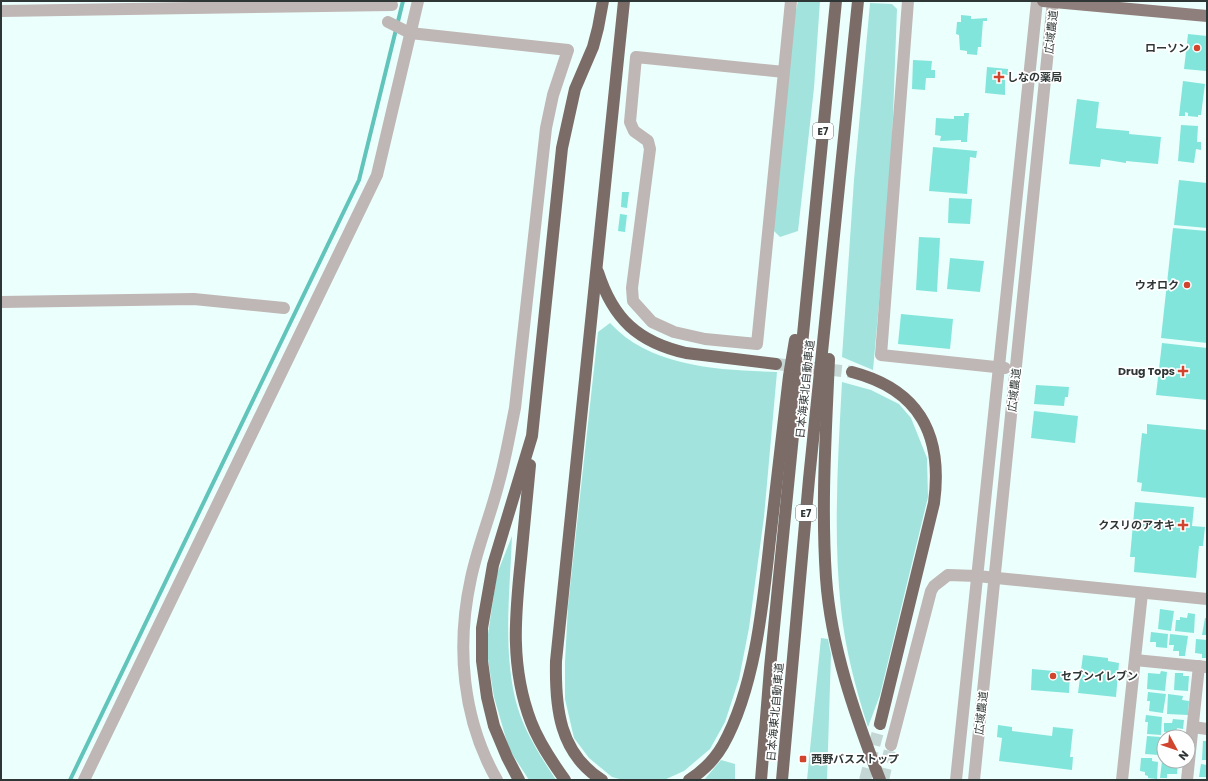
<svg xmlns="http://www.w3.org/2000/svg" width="1208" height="781" viewBox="0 0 1208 781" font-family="Poppins,'Noto Sans JP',sans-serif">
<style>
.green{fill:#a2e4dd}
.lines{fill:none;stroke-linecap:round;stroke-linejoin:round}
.stream{stroke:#61c4bb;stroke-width:4}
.building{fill:#82e5db}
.minor-tunnel{stroke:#c5d7d4;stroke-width:12;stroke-dasharray:12 6;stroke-linecap:butt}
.highway-tunnel{stroke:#c5d7d4;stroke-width:12;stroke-dasharray:12 6;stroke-linecap:butt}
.minor{stroke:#bfb7b5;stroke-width:12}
.major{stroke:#8e7f7d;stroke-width:12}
.highway{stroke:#7c6c68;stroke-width:12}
.poi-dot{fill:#d1452f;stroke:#fff;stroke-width:1.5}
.labels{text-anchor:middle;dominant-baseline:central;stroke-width:3.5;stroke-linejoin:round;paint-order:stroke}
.shield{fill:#fff;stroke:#6d7372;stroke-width:1}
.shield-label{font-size:10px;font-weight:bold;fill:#2f3736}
.street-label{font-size:11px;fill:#2f3736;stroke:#fff}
.poi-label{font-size:11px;font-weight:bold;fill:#2f3736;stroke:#fff;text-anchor:end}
</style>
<rect width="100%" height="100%" fill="#ebfffc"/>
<!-- green -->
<g class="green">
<polygon points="798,1 820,1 814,88 798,231 780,237 771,228 793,23"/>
<polygon points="870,3 892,4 897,9 891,170 873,370 842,357 854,180"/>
<path d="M610,323C651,368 721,370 777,372L764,517L749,628L739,679L725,722L710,749L684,771L664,780H623L612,777L589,758L574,738L565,699V662L568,606L598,332Z"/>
<path d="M842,382L871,390L899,404L911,418L927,458L928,497L880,695L868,727C856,690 845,648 841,609C833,534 838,457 842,382Z"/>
<path d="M512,536C510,590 503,645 515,698C522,728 539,754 556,780H529L509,749L494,697L486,647L497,574Z"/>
<polygon points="821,638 828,639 831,654 827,780 807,780"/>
<polygon points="721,760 735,764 735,780 704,780"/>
</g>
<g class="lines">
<!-- stream -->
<polyline class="stream" points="70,780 359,180 403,1"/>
</g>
<!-- building -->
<g class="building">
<polygon points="961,15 971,16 971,19 987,18 987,21 983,21 981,47 978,47 977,55 967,54 967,51 960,50 959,35 956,34 957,22 961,22"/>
<polygon points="1188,34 1207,36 1206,71 1184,69"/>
<polygon points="913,60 932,61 931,70 935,70 935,78 926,78 925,90 912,89"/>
<polygon points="987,67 1008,69 1008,75 1005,75 1005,95 985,93"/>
<polygon points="1183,81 1205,84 1201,115 1198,115 1198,117 1188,116 1188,113 1185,112 1185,116 1179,116"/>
<polygon points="1077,99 1099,102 1096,128 1129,131 1129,134 1161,137 1158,164 1126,161 1126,163 1101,159 1100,167 1069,164"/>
<polygon points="964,113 969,113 967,142 961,142 961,140 940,141 941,136 935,135 936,118 954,119 954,116 964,116"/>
<polygon points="1181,125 1198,126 1197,142 1201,142 1201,150 1196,149 1194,163 1178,161"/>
<polygon points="933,147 977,151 976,158 970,157 967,194 929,191"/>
<polygon points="1179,180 1207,183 1207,228 1174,225"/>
<polygon points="622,192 629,192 627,208 621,207"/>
<polygon points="949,198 972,199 970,224 948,223"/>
<polygon points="620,214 627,215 625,232 618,231"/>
<polygon points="1173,228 1207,231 1207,343 1161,338"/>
<polygon points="919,237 940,238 937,292 916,290"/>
<polygon points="950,258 984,261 980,292 947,289"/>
<polygon points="901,314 953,319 950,349 898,344"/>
<polygon points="1162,343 1207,348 1207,400 1156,395"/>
<polygon points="1036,385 1069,387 1068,397 1065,397 1064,406 1034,404"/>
<polygon points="1034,411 1078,416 1075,443 1031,438"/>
<polygon points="1147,424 1207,430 1207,498 1141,491 1142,483 1137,482 1142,433 1147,434"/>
<polygon points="1135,502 1194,507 1192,526 1205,527 1203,546 1199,546 1196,578 1134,572 1135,557 1130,557"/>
<polygon points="1160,609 1174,611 1171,631 1158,629"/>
<polygon points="1188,613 1195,614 1194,633 1175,631 1176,620 1180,620 1180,617 1187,618"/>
<polygon points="1205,618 1207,618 1207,635 1202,635"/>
<polygon points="1151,632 1168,634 1167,648 1156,647 1156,642 1150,642"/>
<polygon points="1170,634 1188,636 1185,656 1179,656 1179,651 1173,651 1174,645 1169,645"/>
<polygon points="1196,639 1207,640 1207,658 1202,658 1202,654 1195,653"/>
<polygon points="1083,655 1108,658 1108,661 1119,663 1116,697 1078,693"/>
<polygon points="1032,669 1065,672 1065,674 1070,674 1069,693 1031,690"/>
<polygon points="1161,671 1167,672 1165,691 1147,689 1148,673 1160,674"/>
<polygon points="1175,673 1183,673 1183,676 1189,676 1188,691 1174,690"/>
<polygon points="1148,692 1166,694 1163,713 1149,711 1150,701 1147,701"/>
<polygon points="1168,694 1183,696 1182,700 1189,701 1188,715 1167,714"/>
<polygon points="1146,715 1162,717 1161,735 1147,734 1148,722 1145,722"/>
<polygon points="1173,719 1184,720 1183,729 1177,728 1176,733 1164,732 1164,723 1172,723"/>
<polygon points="998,725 1012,727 1012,731 1052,736 1053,727 1073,729 1070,757 1073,757 1072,770 999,761 1002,738 997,737"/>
<polygon points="1147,736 1161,737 1159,755 1145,754"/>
<polygon points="1203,741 1207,741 1207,760 1202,760"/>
<polygon points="1141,758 1152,758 1152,761 1158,762 1157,779 1148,778 1148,776 1145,775 1145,772 1140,771"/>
<polygon points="1162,761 1178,762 1177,774 1167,774 1167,778 1160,778"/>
<polygon points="1201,764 1207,765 1207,777 1199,777"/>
</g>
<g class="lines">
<!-- minor-tunnel -->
<polyline class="minor-tunnel" points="883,780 891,745"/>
<!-- highway-tunnel -->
<g class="highway-tunnel">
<polyline points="776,364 852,372"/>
<polyline points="865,780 880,724"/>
</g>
<!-- minor -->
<g class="minor">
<polyline points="908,1 881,355 1005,368"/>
<polyline points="1,11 392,5"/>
<path d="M388,22L410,33L568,50L553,95L546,128L515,408C510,432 506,457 499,482C491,514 478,545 471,578C456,646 462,719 497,780"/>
<polyline points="784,72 636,57 630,122 634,131 648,141 650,149 632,288 633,301 652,322 674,332 705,339 757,344 791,1"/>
<polyline points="1,302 194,299 284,308"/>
<polyline points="1135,660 1206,667"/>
<polyline points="1193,727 1207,729"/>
<polyline points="891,745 931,591 934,586 948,575 977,576 1207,599"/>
<polyline points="84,780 377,175 418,1"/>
<polyline points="956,780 1037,1"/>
<polyline points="974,780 1053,1"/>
<polyline points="1122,780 1142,593"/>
<polyline points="1187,780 1199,666"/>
</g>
<!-- major -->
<polyline class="major" points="1043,1 1207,16"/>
<!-- highway -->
<g class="highway">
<path d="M598,272C613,319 638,342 686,353L776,364"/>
<path d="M829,359C826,432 821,505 826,578C831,648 855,715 880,780"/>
<path d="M852,372C921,390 943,436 934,503L880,724"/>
<path d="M530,465C527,497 524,528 521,559C515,616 510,667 531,722C539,743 552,762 565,780"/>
<polyline points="519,780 507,757 494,726 487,697 482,661 482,628 493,565 532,436 562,148 575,89 593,47 598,28 603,1"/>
<path d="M602,780C559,753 555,707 556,661L624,1"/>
<path d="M689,780C703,771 715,759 723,745C755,688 763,604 770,539C776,485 783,430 789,376L795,340"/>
<polyline points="761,780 770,668 836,1"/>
<polyline points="782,780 809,479 858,1"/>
</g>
</g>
<!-- markers -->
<g class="poi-dot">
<circle cx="1197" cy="48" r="4"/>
<path d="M997 71h4v4h4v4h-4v4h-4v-4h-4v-4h4z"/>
<circle cx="1187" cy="285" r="4"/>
<path d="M1181 365h4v4h4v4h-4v4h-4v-4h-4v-4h4z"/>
<path d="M1181 519h4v4h4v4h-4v4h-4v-4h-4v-4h4z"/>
<circle cx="1053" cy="676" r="4"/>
<rect x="799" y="755" width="8" height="8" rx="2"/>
</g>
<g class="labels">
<!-- shield labels -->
<g class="shield">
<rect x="813" y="123" width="20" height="16" rx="3"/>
<rect x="796" y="505" width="20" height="16" rx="3"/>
</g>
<g class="shield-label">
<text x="823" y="131">E7</text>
<text x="806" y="513">E7</text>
</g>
<!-- street labels -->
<g class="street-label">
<text transform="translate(1051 32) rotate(-84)">広域農道</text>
<text transform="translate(805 389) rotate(-84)">日本海東北自動車道</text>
<text transform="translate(1014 390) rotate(-84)">広域農道</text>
<text transform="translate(775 712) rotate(-85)">日本海東北自動車道</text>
<text transform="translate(981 713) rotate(-84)">広域農道</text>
</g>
<!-- poi labels -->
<g class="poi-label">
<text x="1189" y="48">ローソン</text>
<text x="1007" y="77" text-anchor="start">しなの薬局</text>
<text x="1179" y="285">ウオロク</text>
<text x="1175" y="371">Drug Tops</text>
<text x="1175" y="525">クスリのアオキ</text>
<text x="1061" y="676" text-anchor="start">セブンイレブン</text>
<text x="811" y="759" text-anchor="start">西野バスストップ</text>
</g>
</g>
<!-- border -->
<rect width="1208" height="781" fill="none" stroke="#2f3736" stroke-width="4"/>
<!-- north arrow -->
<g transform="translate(1176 749) rotate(130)"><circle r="19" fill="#ffffff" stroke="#acafaf"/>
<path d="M0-3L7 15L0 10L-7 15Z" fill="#d1452f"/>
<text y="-6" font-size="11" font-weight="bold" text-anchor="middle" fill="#2f3736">N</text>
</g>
</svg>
